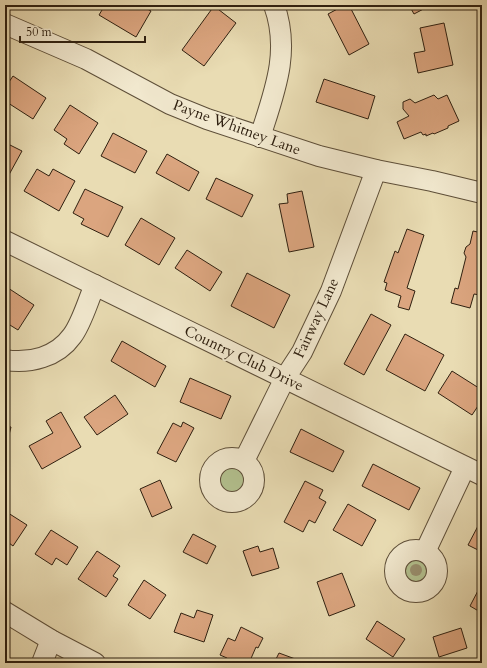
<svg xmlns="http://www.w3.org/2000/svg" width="487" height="668" viewBox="0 0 487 668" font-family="Cardo,serif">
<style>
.green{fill:#b3c18f;stroke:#717050}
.building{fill:#dba57f;stroke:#2f2010}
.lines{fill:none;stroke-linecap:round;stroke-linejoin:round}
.minor-casing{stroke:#5e4f39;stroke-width:22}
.minor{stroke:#f1e8ce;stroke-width:20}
.tree{fill:#998f6e}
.labels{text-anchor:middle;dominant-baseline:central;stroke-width:4;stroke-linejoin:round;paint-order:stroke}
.street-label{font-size:15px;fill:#2f2010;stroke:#f1e8ce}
</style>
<rect width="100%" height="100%" fill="#e9dcb3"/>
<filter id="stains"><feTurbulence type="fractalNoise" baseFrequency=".005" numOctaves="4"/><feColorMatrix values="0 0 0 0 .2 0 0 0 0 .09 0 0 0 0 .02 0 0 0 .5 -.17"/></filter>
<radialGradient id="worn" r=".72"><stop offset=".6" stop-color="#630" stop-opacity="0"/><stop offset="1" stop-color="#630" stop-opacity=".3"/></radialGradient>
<!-- green -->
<g class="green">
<circle cx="232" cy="480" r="22"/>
<circle cx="416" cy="571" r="21"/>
</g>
<!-- building -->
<g class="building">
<polygon points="105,5 140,5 151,11 136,37 99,15"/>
<polygon points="345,5 349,5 369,44 349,55 328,14"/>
<polygon points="409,5 431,5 414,14"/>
<polygon points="214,6 236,23 204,66 182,50"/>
<polygon points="444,23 453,65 418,73 414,53 425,51 420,28"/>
<polygon points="13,76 46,98 33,119 5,101 5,88"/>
<polygon points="324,79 375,96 368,119 316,102"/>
<polygon points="434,95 438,99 447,95 459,121 448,126 448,128 434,134 433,133 426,136 426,134 423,135 421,132 404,139 397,122 409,116 403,109 403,102 410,99 415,103"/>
<polygon points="70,105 98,123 79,154 64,144 67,139 54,130"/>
<polygon points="113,133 147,151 135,173 101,156"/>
<polygon points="10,145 22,151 5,182 5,149 8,150"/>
<polygon points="167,154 199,172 189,191 156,173"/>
<polygon points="37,169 49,176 53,169 75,181 59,211 24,191"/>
<polygon points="216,178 253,195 242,217 206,199"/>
<polygon points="85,189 123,207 108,237 81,224 84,219 73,213"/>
<polygon points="302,191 314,247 289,252 279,204 288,203 287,194"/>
<polygon points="141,218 175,238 159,265 125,245"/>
<polygon points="407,229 424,235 407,288 415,291 409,310 398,307 401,296 385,290 387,283 384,282 395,251 398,253"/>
<polygon points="473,231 482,233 482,286 480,295 474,294 470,308 451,303 455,288 458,289 466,257 464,253 466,247 470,244"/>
<polygon points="187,250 222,272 210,291 175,268"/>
<polygon points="247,273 290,295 274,328 231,306"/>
<polygon points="5,286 34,305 18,330 5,322"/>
<polygon points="371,314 391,325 364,375 344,364"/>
<polygon points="405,334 444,355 425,391 386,370"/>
<polygon points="122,341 166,366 155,387 111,361"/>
<polygon points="452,371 482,390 482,400 472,415 438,393"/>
<polygon points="190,378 231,396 221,419 180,402"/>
<polygon points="115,395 128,414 97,435 84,417"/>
<polygon points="61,412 81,447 42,469 29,446 53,433 46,421"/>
<polygon points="183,422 194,428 176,462 157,453 173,423 181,427"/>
<polygon points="5,426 11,427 7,443 5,442"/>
<polygon points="301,429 344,451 333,472 290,452"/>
<polygon points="373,464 420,488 409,510 362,486"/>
<polygon points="160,480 172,508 152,517 140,489"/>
<polygon points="305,481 323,490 319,498 326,502 315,523 309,520 303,532 284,522"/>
<polygon points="348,504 376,520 362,546 333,530"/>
<polygon points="5,511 27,525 13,546 5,540"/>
<polygon points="478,526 482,528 482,552 468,545"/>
<polygon points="51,530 78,547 67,565 56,558 52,565 35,554"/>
<polygon points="193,534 216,546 207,564 183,552"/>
<polygon points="258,546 260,552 273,548 279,568 252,576 243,551"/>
<polygon points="97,551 120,566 113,576 118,579 106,597 78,579"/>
<polygon points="342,573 355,606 329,616 317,582"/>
<polygon points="144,580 166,595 150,619 128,605"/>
<polygon points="482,583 482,613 470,606"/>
<polygon points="197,610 213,615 204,642 174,632 181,613 194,618"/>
<polygon points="377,621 405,639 393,657 366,639"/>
<polygon points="241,627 263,638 258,648 256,647 249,663 233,663 226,660 227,658 220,655 228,638 235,641"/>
<polygon points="461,628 467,648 439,657 433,637"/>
<polygon points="279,653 298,660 296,663 274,663"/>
</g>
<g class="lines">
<defs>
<g id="minor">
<polyline points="5,24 86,59 170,104 207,119 319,156 376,170 432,181 482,193"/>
<path d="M260,137C274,93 291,52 274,5"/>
<polyline points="5,241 482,475"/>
<path d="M5,360C30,364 57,357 72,336C82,323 88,300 95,285"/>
<circle cx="232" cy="480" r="22"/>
<polyline points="244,461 285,378 302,352 331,291 376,170"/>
<circle cx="416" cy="571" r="21"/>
<polyline points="425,552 465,467"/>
<polyline points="5,612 51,640 95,663"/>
<polyline points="42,663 51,640"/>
</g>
</defs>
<!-- minor casing -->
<use href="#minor" class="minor-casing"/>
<!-- minor -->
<use href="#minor" class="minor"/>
</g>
<!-- trees -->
<circle class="tree" cx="416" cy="570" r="6"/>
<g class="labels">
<!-- street labels -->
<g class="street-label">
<text transform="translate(237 127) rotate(20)">Payne Whitney Lane</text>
<text transform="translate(316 318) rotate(-65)">Fairway Lane</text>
<text transform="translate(244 358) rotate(26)">Country Club Drive</text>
</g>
</g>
<!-- margin -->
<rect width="487" height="668" fill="none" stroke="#e9dcb3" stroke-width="20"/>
<rect x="6" y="6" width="475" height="656" fill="none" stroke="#2f2010" stroke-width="2"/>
<rect x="10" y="10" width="467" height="648" fill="none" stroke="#2f2010"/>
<!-- scale -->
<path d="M20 36v6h125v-6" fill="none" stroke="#2f2010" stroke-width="2"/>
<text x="26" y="36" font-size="12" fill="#2f2010" stroke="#f1e8ce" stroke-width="3" paint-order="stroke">50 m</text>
<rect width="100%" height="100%" filter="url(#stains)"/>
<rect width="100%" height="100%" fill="url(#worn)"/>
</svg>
